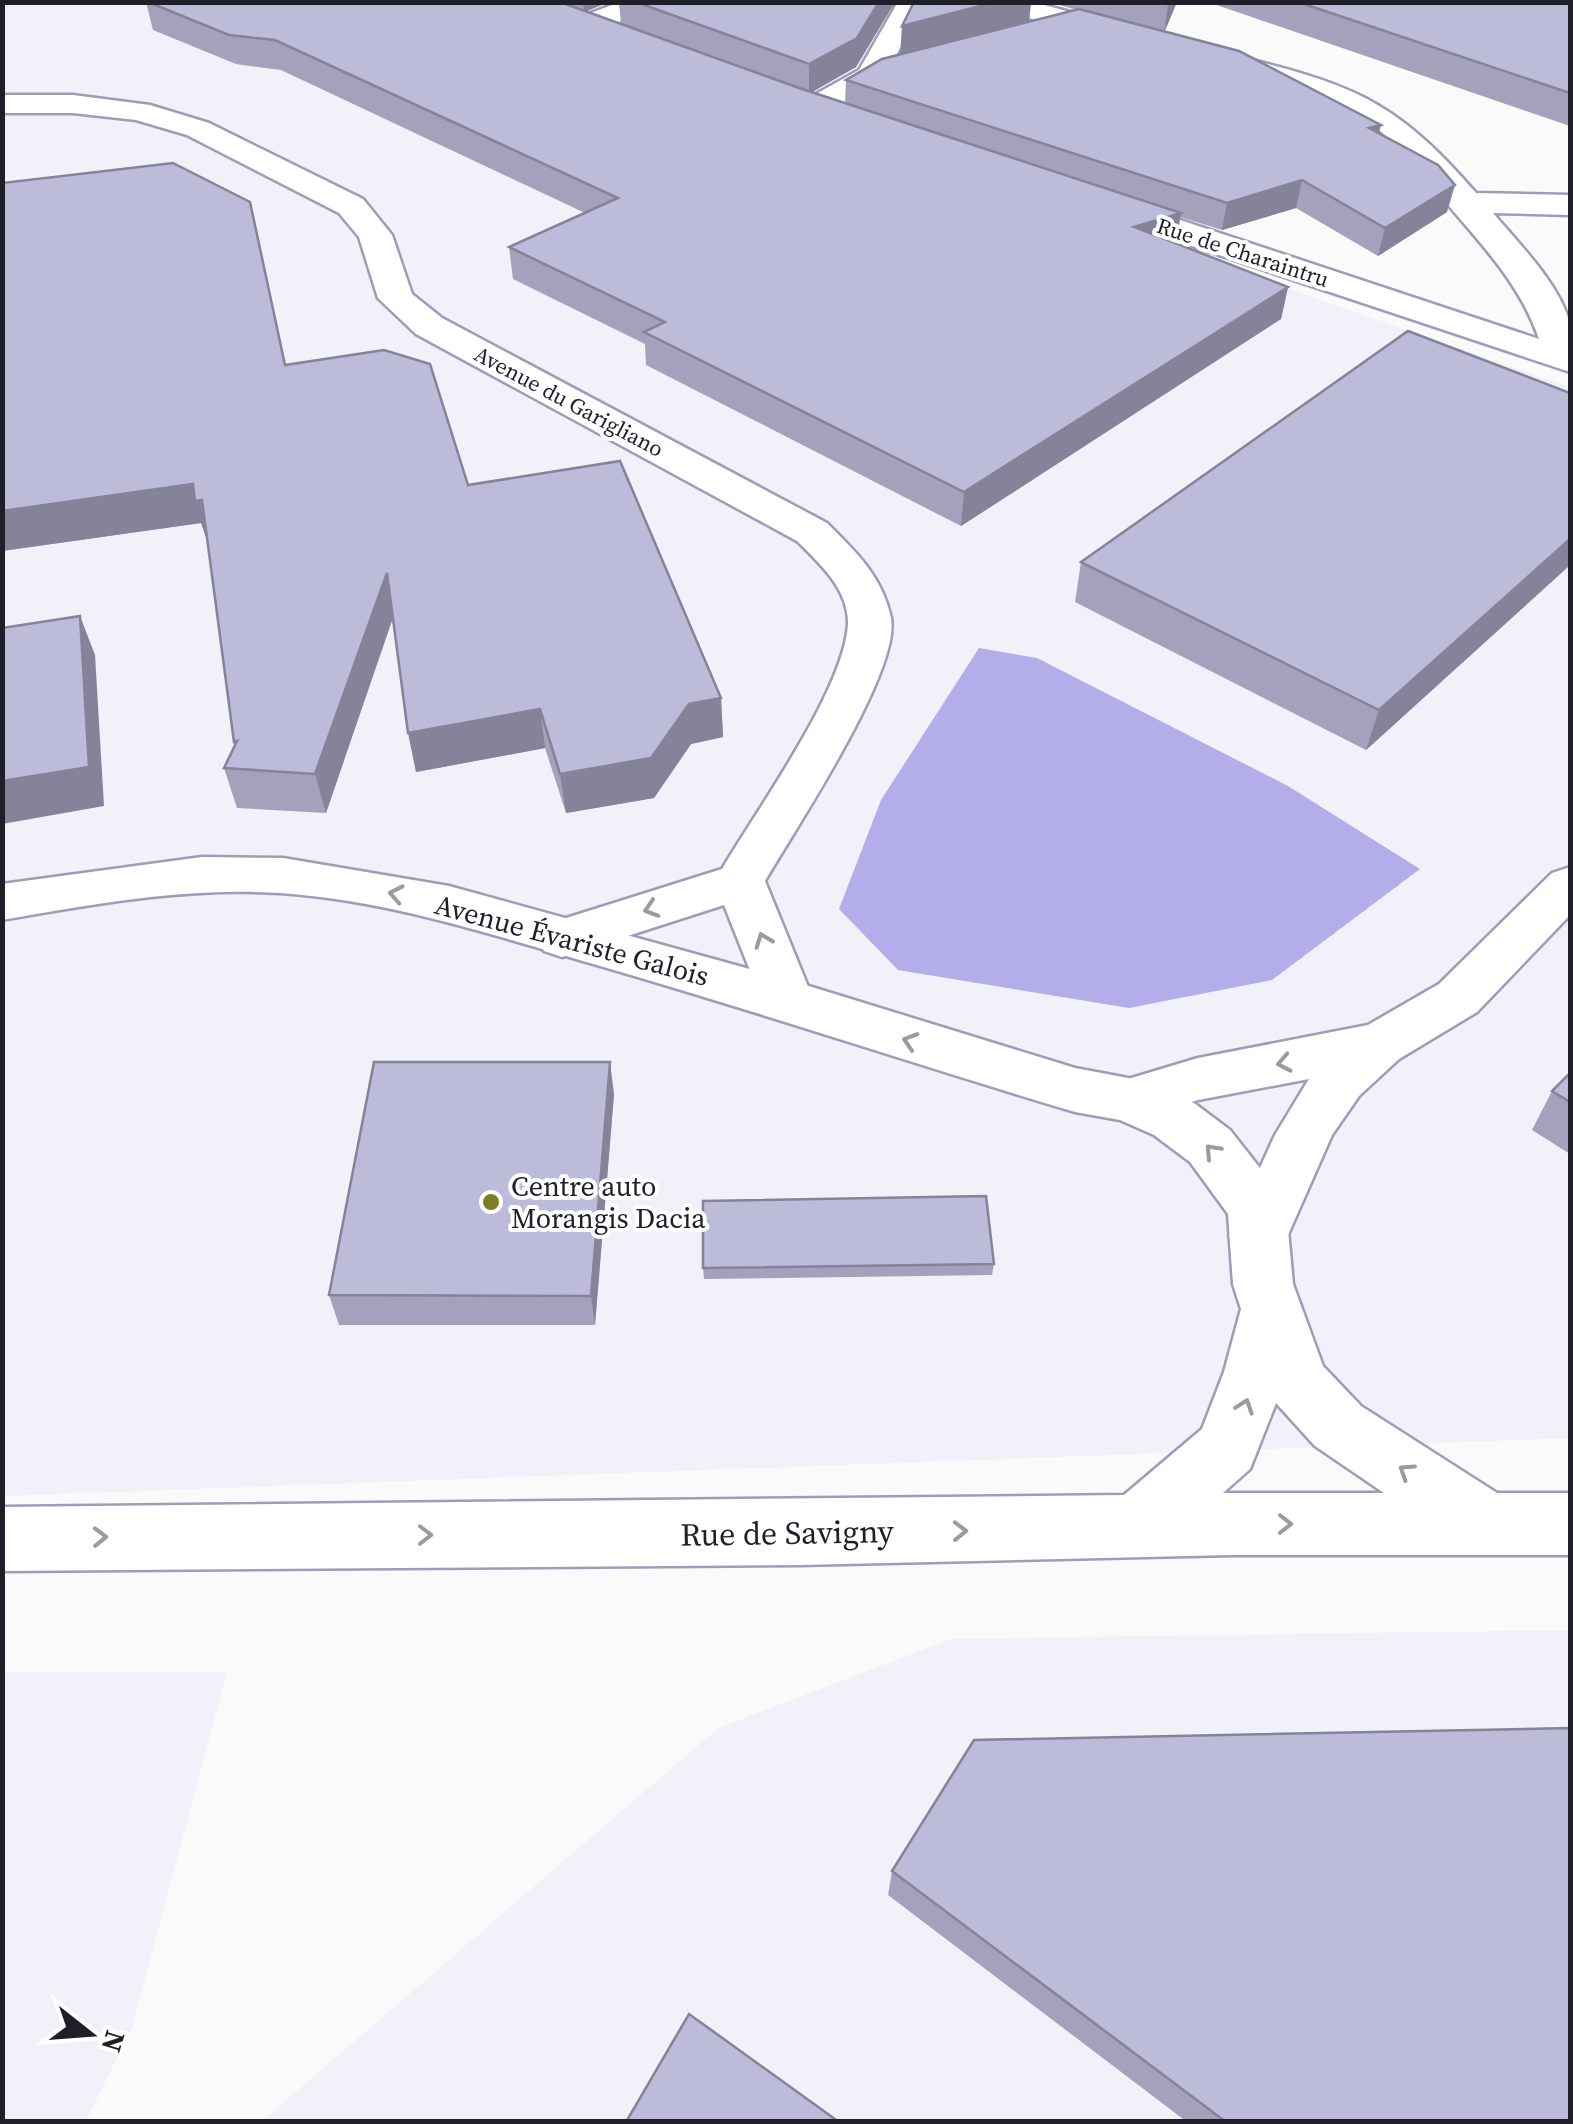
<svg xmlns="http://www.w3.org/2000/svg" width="1573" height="2124" viewBox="0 0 1573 2124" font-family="'Source Serif 4',serif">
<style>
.built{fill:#f1f1f9}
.water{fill:#b3aeea}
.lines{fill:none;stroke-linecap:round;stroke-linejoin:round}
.street-casing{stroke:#9e9cba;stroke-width:5}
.secondary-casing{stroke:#9e9cba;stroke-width:5}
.street{fill:#fff;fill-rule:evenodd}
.secondary{fill:#fff;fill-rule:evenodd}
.wall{fill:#a3a1bb}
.shaded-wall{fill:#848399}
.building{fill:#bdbbda;stroke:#848399;stroke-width:2.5}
.oneway{stroke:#9a9a9f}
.poi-dot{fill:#7e7c24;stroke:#fff;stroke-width:4}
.labels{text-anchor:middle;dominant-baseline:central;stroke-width:8;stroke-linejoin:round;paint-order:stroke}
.far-street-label{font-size:22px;fill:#1f1e29;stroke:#fff}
.street-label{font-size:28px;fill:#1f1e29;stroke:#fff}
.poi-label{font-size:28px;fill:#1f1e29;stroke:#fff;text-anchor:start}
.near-street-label{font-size:32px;fill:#1f1e29;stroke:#fff}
</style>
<rect width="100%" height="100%" fill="#fafafa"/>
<!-- built -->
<g class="built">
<polygon points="2,3 484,3 594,46 1570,387 1570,1438 3,1496"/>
<polygon points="1570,1630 1570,2121 261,2122 718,1728 951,1639"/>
<polygon points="2,1672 227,1672 132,2027 86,2121 3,2121"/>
</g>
<!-- water -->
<polygon class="water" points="979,648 1037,658 1288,786 1420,869 1272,980 1129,1008 898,970 839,909 881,800"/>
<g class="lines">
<defs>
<g id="street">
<polygon points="620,2 660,2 657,8 592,32 582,34 568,26 572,20"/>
<polygon points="898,2 925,2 893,61 913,56 923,59 927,65 923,71 880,82 822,115 800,115 796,109 800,103 859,70"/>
<polygon points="987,2 1033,2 1134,29 1138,35 1134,41 1124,43 990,8"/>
<path d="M1221,52C1344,83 1390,93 1476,193L1570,195V215L1493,213C1519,244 1559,283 1570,324C1573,338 1570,357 1570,372L1096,214L1092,207L1096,200H1120L1539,339C1521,286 1484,247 1449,206C1422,172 1392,134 1351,111C1308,88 1258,79 1211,67L1207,61L1211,55Z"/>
<path d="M2,95H73L150,105L209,123L363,199L392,235L412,294L442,318L827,523C856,552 882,576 891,618C901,671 795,829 765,881L813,999L805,1013L786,1019L767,1013L724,905L562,957L544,951L536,938L544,925L722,869C758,808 844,690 848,624C849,589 819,563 797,541L416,334L378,298L359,237L339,213L187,135L136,120L73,113H2Z"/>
<polygon points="1570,867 1570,915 1477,1012 1399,1059 1359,1096 1332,1135 1280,1253 1259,1261 1238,1253 1229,1236 1275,1135 1309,1079 1198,1100 1128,1122 1108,1115 1100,1100 1108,1085 1198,1058 1368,1025 1439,984 1552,873"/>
</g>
<path id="secondary" d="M202,857L283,858L449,886L786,979L1075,1068L1128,1078L1194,1103L1230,1130L1278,1191L1286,1208L1293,1284L1323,1366L1361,1406L1497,1493H1570V1555H1232L800,1565L2,1571V1507L1124,1495L1202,1429L1224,1372L1241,1309L1233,1284L1228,1214L1190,1162L1154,1135L1120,1120L1075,1112C910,1063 748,1008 583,961C484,932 384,900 280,893C186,887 95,904 2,920V884ZM1276,1403L1315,1446L1384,1493H1223L1250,1469Z"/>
</defs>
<!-- street casing -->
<use href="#street" class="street-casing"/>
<!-- secondary casing -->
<use href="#secondary" class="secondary-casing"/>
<!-- street -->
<use href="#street" class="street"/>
<!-- secondary -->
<use href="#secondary" class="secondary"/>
</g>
<!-- wall -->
<g class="wall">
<polygon points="146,2 609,2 585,12 621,25 619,2 895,2 856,67 811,92 845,104 846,80 900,55 914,2 1031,2 1029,22 1077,10 1049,2 1177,2 1164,32 1379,134 1447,212 1378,256 1296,208 1222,230 1180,217 1176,243 1288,287 1281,319 961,526 646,365 645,344 513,279 509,247 585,213 281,70 236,64 153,30"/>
<polygon points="1208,2 1570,2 1570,126"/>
<polygon points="2,183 286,365 468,485 721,698 723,737 691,744 654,798 566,813 545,748 416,772 392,618 326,813 237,808 224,768 235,746 207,540 201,523 2,551"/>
<polygon points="1570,393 1570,565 1366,750 1075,602 1081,562"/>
<polygon points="1570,1073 1570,1154 1532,1130 1552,1091"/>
<polygon points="614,1094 595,1325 339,1325 329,1295"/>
<polygon points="994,1264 992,1275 704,1279 703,1268"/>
<polygon points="892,1871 1570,2122 1187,2122 888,1895"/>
</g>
<!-- shaded-wall -->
<g class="shaded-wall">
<polygon points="583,2 609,2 584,12"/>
<polygon points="879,2 895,2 856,67 809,94 809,64"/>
<polygon points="996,2 1031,2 1029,22 900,55 902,26"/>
<polygon points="1169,2 1177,2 1164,33 1168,4"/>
<polygon points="1381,125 1374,152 1369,128"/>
<polygon points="1302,180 1296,208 1222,230 1227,203"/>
<polygon points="1455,185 1447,212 1378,256 1385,228"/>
<polygon points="1181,213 1176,244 1134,227"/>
<polygon points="1288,287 1281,319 961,526 964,492"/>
<polygon points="193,484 202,500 207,540 201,523 2,551 2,511"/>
<polygon points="1570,539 1570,565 1366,750 1379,710"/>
<polygon points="387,573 395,612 326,813 315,774"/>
<polygon points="80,616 95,655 104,806 2,824 2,781"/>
<polygon points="721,698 723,737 691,744 654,798 566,813 560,774 689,704"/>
<polygon points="540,709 545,748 416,772 408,733"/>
<polygon points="610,1062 614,1094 595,1325 591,1296"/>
</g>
<!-- building -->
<g class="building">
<polygon points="148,2 560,2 799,88 1181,213 1134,227 1288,287 964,492 644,332 665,322 509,247 618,198 275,40 229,35"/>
<polygon points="636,2 879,2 857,38 809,64"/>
<polygon points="914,2 996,2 902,26"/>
<polygon points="1298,2 1570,2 1570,93"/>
<polygon points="1079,9 1239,51 1381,125 1369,128 1438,165 1455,185 1385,228 1302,180 1227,203 846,80 882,59"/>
<polygon points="173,163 250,202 285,365 384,350 430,364 468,485 620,461 721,698 689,704 651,758 560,774 540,709 408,733 387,573 315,774 224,768 237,741 234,742 202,500 195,501 193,484 2,511 2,183"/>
<polygon points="1408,331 1570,393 1570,539 1379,710 1081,562"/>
<polygon points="80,616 89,767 2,781 2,628"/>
<polygon points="374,1062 610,1062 591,1296 329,1295"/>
<polygon points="1570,1073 1570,1102 1552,1091"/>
<polygon points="986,1196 994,1264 703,1268 703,1201"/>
<polygon points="1570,1728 1570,2122 1226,2122 892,1871 974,1740"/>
<polygon points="689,2014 839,2122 626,2122"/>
</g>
<!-- one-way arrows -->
<defs><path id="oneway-chevron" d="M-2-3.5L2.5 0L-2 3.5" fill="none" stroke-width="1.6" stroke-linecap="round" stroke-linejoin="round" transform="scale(2.5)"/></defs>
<g class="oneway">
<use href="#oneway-chevron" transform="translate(396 894) rotate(-169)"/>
<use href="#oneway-chevron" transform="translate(651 909) rotate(162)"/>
<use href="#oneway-chevron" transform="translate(763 940) rotate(-111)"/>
<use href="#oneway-chevron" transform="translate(910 1041) rotate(-162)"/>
<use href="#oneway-chevron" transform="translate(1284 1063) rotate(169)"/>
<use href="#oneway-chevron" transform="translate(1212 1151) rotate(-133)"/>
<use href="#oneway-chevron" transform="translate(1245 1406) rotate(-71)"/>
<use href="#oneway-chevron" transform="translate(1406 1471) rotate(-147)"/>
<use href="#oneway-chevron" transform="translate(1285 1524)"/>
<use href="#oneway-chevron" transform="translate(960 1531) rotate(-1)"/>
<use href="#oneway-chevron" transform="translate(425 1535)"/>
<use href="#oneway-chevron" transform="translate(100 1537) rotate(-1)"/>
</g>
<!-- markers -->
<circle class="poi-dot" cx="491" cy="1202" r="10"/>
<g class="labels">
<!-- far-street labels -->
<g class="far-street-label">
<text transform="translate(1243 252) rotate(18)">Rue de Charaintru</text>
<text transform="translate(569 401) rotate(28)">Avenue du Garigliano</text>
</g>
<!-- street labels -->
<g class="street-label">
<text transform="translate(572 940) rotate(15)">Avenue Évariste Galois</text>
</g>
<!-- poi labels -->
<g class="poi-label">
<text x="511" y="1186">Centre auto<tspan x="511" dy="32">Morangis Dacia</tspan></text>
</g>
<!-- near-street labels -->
<g class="near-street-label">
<text transform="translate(787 1533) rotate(-1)">Rue de Savigny</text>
</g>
</g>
<!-- border -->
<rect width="1573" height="2124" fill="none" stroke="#1f1e29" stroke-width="10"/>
<!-- north arrow -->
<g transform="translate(90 2034) rotate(107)" stroke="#ffffff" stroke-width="8" paint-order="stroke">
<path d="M0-8L18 38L0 25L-18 38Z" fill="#1f1e29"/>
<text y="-15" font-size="28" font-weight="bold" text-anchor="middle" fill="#1f1e29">N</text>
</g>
</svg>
